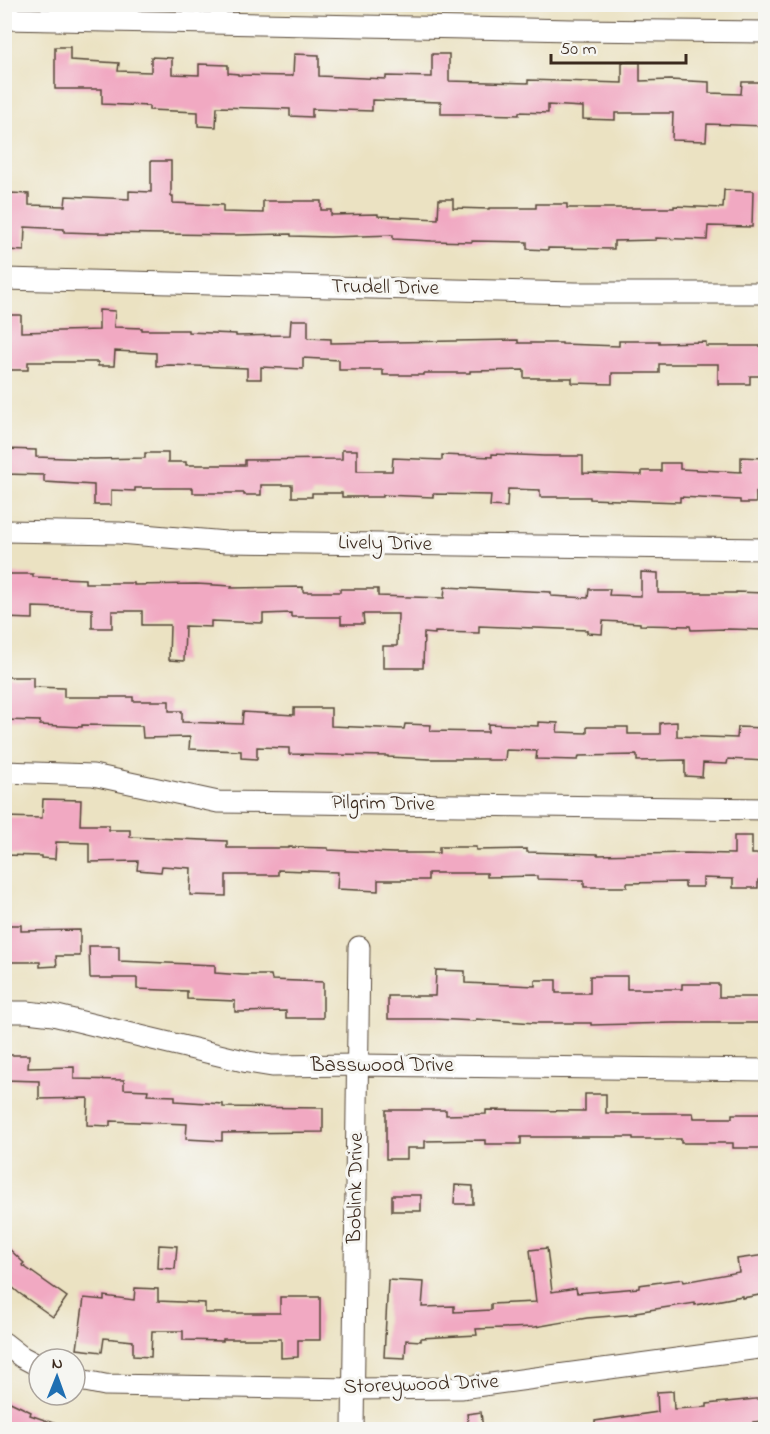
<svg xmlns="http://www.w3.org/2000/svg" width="770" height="1434" viewBox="0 0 770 1434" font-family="'Indie Flower',sans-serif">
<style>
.building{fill:#f1a9c2}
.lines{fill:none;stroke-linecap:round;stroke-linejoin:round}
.minor-casing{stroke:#554637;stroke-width:23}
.minor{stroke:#fff;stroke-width:21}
.labels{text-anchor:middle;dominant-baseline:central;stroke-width:6;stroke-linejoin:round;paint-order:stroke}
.street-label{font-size:21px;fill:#3b2a1e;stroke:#f6f6f2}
</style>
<rect width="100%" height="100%" fill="#f6f6f2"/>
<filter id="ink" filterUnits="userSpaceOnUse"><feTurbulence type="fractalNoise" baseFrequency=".0167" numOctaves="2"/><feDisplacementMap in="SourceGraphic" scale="12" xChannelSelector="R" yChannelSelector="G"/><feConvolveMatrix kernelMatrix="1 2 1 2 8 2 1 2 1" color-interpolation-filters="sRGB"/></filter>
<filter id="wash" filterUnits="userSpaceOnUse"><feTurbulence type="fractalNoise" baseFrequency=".008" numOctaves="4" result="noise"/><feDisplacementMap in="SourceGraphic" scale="24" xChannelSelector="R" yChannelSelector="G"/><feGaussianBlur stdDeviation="1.35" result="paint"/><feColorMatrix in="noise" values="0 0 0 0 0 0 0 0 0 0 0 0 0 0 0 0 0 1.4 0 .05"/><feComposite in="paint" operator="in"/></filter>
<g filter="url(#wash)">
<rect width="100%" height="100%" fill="#ebe2c2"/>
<g id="blocks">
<!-- building -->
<g class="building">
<polygon points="55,47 70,47 70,60 119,63 118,71 151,72 151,57 172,58 172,74 199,75 199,64 228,65 228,73 238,74 238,75 291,76 293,75 294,54 319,55 319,76 386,79 386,76 432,77 432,54 449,54 449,81 528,83 528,80 622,83 622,62 640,62 640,81 670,80 709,82 709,93 741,94 742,82 765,82 765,126 707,124 706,141 672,140 673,113 615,113 615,120 583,119 583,107 548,105 548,113 519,112 519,115 474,114 441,114 441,102 372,100 372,111 312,109 312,117 290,116 290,109 217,107 216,127 198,126 198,112 149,110 149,106 102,104 102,89 55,89"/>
<polygon points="151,161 171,161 171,196 173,196 173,203 223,205 223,212 263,213 263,201 321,201 321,210 331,210 331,215 378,214 378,216 438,219 439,199 453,199 453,208 489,209 489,208 536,208 536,204 567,204 567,208 674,208 674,206 723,208 724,190 753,191 752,227 708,226 707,240 656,238 656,240 614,241 614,249 548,248 548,250 527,249 527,242 472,241 472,242 432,241 393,239 393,235 330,237 291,236 291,234 236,235 95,233 64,232 64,229 25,227 24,251 7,250 10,193 29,194 29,205 65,206 66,196 129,199 129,191 151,192"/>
<polygon points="99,310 115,311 114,327 142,328 142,330 188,330 188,332 236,334 236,336 290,335 291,320 308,320 308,338 331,339 331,343 518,340 518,343 562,343 562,344 619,346 619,341 659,341 659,343 706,342 706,346 765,346 765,376 750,376 750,384 718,384 718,364 659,364 659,373 612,373 612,384 572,383 572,378 524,378 524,370 470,371 470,373 424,373 424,375 383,375 383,370 339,370 339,360 303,358 303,369 261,367 261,379 247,379 247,368 170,365 156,366 156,353 115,351 114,366 98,366 98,362 28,362 28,370 6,370 6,315 21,315 21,332 99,330"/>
<polygon points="4,449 36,450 36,457 94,459 145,458 145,453 168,453 168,462 186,462 186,465 245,465 245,460 342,459 342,450 357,450 357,471 392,471 393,458 442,460 442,455 492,457 492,454 544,456 583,456 583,473 642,475 642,471 661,471 661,463 680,463 680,469 741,472 741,457 765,458 765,492 756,492 756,503 740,503 740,500 680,497 680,502 590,499 590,497 540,497 540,490 508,489 507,507 490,506 491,495 433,494 433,497 383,495 383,497 342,497 342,493 312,493 312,497 292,497 292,485 261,485 261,495 244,495 244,493 193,493 193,488 135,488 135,491 111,490 111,505 94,505 94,485 44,482 44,475 4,474"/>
<polygon points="641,572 658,573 658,593 736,593 736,592 765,593 765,630 727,629 691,630 690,626 640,625 640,623 603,621 602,634 587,633 587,630 479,626 479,633 435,632 435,634 424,633 423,668 383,668 383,646 397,646 398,614 363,614 364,624 341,624 341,617 291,617 291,613 263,614 263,623 211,621 211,627 185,626 184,661 169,660 170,625 142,625 142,611 112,611 112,628 92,628 92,609 33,607 33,619 4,618 4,574 33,574 33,577 85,579 85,583 134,583 134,585 196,584 232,586 231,588 303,587 303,592 340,592 340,589 378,589 378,596 444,598 445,587 551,592 551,596 588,598 589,589 610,589 609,595 641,596"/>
<polygon points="4,677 33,677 33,687 64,688 64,697 133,697 133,701 169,701 169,711 182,711 182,722 242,724 243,712 294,715 294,708 331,708 331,726 404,729 405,724 431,725 430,731 488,732 488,724 538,726 538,722 558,723 557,732 587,733 587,727 628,727 628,734 660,734 660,723 677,722 677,736 737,738 738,727 765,728 765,761 728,759 727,764 703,763 702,777 685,776 685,760 637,761 637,755 579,756 578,760 536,759 537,751 506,750 505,760 487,760 487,759 429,759 388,757 388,756 289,754 289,748 257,747 257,759 241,758 241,751 189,749 190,737 143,738 142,726 82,725 82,727 40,725 40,721 4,720"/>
<polygon points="43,799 81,800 80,825 109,825 109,830 130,830 130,837 227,841 227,848 289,848 289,847 328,848 328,850 393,853 439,853 439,847 476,847 476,850 527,849 527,852 598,854 598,855 686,853 734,854 734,836 752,836 752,854 765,854 765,880 758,880 758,888 733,888 733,879 703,878 703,887 685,887 685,882 627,883 627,887 584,887 584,880 537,879 537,876 487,877 487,873 428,873 428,880 378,880 378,891 337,889 338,872 278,870 278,875 226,875 226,896 190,895 191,868 162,866 161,872 137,870 138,861 89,862 89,843 56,842 55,859 41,858 41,856 4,855 4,817 42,818"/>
<polygon points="4,925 21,925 21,931 80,930 80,956 56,956 57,966 40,967 40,962 4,962"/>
<polygon points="89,946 119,946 119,961 215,965 215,973 243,975 271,975 272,980 323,982 323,1018 286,1018 286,1011 235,1012 235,1001 187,999 187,991 137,989 137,978 90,978"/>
<polygon points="436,970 465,971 465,983 535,986 535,980 556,980 556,993 590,993 590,976 627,976 627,989 682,989 682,984 719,984 719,997 765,997 765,1023 673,1023 591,1025 591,1023 535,1023 476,1019 475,1021 434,1019 388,1019 388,996 435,996"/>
<polygon points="4,1055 29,1055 28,1068 74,1067 74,1079 124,1080 124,1089 148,1090 147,1095 175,1096 175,1101 223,1104 223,1107 323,1108 323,1132 222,1133 222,1141 186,1139 187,1124 110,1121 110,1126 87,1125 88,1098 39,1099 39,1081 4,1080"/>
<polygon points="585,1094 606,1094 606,1113 693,1113 694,1118 732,1118 732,1114 765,1114 765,1148 733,1148 733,1143 681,1143 681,1139 633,1139 633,1137 521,1137 521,1144 485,1144 485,1140 425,1141 425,1148 407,1148 407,1159 386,1159 386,1110 446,1110 446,1115 486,1114 486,1110 585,1111"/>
<polygon points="455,1185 473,1186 473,1204 454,1204"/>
<rect x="392" y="1195" width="29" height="16"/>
<polygon points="4,1244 24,1263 22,1265 67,1297 53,1317 19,1293 4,1280"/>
<polygon points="159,1245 177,1246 175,1269 158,1268"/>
<polygon points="547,1248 552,1292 576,1288 577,1293 639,1288 639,1285 683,1279 684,1282 739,1272 737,1259 765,1255 765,1294 742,1298 742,1296 695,1305 695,1303 636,1312 636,1314 587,1318 535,1327 476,1329 477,1335 421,1338 421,1341 406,1340 405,1358 384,1357 388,1280 424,1282 422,1307 454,1306 454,1312 491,1310 491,1304 536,1302 530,1250"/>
<polygon points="135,1288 158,1289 158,1301 205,1303 205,1313 280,1313 280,1297 320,1297 320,1340 298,1340 298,1357 281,1358 281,1339 223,1339 223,1341 183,1340 183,1331 152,1331 151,1357 133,1356 133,1341 104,1338 102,1352 77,1349 84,1298 104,1300 104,1296 134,1300"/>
<polygon points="673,1391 674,1409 707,1407 707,1404 765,1398 765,1421 753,1422 754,1430 595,1430 595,1421 658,1412 657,1392"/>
<polygon points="4,1399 31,1412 30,1415 65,1427 65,1430 4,1430"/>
<polygon points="481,1412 483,1430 469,1430 467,1414"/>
</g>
</g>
</g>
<g filter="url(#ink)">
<use href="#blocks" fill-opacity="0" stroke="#554637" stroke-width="1.5"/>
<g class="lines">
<defs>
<g id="minor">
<polyline points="4,19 573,30 766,32"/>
<polyline points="4,279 576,293 766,293"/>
<polyline points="4,531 119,533 226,542 766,549"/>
<polyline points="4,772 93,775 218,802 766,809"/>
<polyline points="4,1012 27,1012 53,1015 248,1062 272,1066 358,1065 766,1070"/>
<polyline points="4,1343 22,1357 39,1366"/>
<polyline points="75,1379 105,1385 353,1389 461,1388 766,1347"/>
<polyline points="353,1430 359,947"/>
</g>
</defs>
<!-- minor casing -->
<use href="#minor" class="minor-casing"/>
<!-- minor -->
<use href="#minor" class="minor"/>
</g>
</g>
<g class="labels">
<!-- street labels -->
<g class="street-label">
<text transform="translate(385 288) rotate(1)">Trudell Drive</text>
<text transform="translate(385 544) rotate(1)">Lively Drive</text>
<text transform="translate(383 804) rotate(1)">Pilgrim Drive</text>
<text x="382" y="1066">Basswood Drive</text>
<text transform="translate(356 1188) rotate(-89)">Boblink Drive</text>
<text transform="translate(421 1385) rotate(-2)">Storeywood Drive</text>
</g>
</g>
<!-- margin -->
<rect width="770" height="1434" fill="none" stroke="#f6f6f2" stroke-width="24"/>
<!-- north arrow -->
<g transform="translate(57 1377) rotate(1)"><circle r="28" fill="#f6f6f2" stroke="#aba49d" stroke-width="1.5"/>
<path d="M0-4.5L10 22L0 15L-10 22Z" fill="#1f6fb2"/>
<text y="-9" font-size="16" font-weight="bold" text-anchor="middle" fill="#3b2a1e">N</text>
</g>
<!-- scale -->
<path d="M551 54v9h135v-9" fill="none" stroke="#3b2a1e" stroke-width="3"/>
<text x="560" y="54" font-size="18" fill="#3b2a1e" stroke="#f6f6f2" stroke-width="4.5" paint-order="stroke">50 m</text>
</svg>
